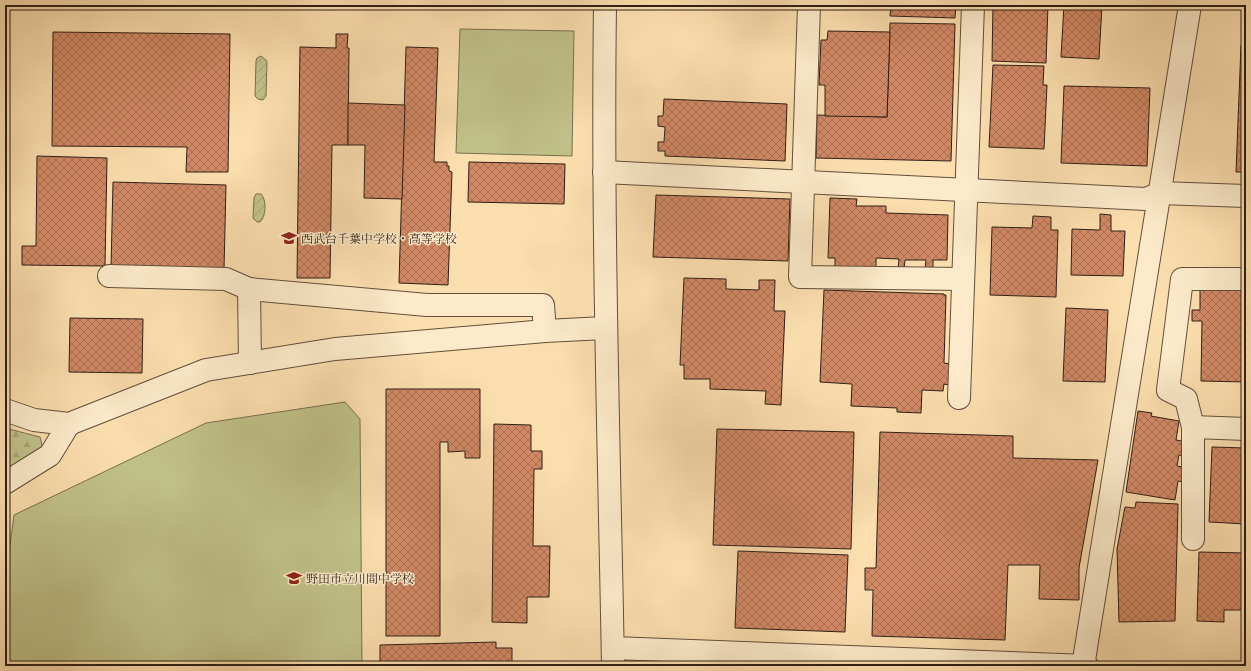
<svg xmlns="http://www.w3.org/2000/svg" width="1251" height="671" viewBox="0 0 1251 671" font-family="'Gentium Book Plus','Noto Serif JP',serif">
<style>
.forest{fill:url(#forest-firs);stroke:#787050}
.park{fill:#c0c189;stroke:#787050}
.garden{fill:url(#garden-furrows);stroke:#787050}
.building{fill:url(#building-cross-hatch);stroke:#2f1e17}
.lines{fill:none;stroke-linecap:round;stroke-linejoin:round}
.minor-casing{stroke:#624e3d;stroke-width:24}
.minor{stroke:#fceaca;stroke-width:22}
.labels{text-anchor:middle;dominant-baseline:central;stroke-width:3;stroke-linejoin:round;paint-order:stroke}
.poi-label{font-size:12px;fill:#2f1e17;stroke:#fceaca;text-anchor:start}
</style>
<defs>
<pattern id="forest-firs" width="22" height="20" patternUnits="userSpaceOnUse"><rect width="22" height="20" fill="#c0c189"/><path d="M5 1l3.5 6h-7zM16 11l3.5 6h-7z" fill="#a5a576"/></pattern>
<pattern id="garden-furrows" width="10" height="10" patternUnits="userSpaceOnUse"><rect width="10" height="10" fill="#c0c189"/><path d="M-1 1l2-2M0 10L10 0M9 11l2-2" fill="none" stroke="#a5a576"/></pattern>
<pattern id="building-cross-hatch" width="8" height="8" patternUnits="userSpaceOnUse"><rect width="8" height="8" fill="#d18965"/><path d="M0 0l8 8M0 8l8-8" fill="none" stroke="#aa6f52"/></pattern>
</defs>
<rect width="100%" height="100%" fill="#fbdeae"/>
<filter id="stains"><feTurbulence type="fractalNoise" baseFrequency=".005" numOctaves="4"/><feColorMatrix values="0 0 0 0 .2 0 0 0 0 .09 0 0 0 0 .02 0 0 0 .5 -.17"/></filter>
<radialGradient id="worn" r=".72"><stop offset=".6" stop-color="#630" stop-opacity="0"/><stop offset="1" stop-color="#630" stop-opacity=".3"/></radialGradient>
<!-- forest -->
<polygon class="forest" points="5,428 40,437 43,449 5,473"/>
<!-- park -->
<g class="park">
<polygon points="460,29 574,31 572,156 456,153"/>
<polygon points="345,402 360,419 362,666 5,666 5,582 14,515 206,423"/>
</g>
<!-- garden -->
<g class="garden">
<polygon points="261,56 267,61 266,96 263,100 258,99 255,96 256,61 257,58"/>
<path d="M256,194H261C267,200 266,217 260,222H257L253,218L254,198Z"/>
</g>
<!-- building -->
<g class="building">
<polygon points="891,5 956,5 955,18 890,16"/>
<polygon points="993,5 1048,5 1046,63 992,61"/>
<polygon points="1064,5 1102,5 1099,59 1061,57"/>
<polygon points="890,23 955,24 951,161 816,158 817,115 887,117"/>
<polygon points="828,31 890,32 887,117 825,116 825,85 819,85 821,40 827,40"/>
<polygon points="53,32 230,34 228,172 186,172 187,147 52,146"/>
<polygon points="336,34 348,34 347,48 349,48 348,145 332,145 330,278 297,278 300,47 336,48"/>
<polygon points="1241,45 1246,45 1246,172 1236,172"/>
<polygon points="406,47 438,48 434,162 447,162 447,166 449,166 449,171 452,172 448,285 399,283"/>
<polygon points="993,65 1044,66 1043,85 1047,85 1044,149 989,147"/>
<polygon points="1064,86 1150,88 1147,166 1061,163"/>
<polygon points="664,99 787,104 785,161 665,156 665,151 658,151 658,142 664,142 665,127 658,126 658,116 663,116"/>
<polygon points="348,103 405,105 402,199 364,198 365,145 348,145"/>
<polygon points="37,156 107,158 105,266 22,265 22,246 36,246"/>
<polygon points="469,162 565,164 564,204 468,202"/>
<polygon points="113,182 226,185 224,270 111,268"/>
<polygon points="656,195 790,199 788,261 653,257"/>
<polygon points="830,198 857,199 856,206 886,206 886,213 948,215 947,260 933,260 933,269 925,269 926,260 905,260 904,269 898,269 899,259 876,258 876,270 835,269 835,258 828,258"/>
<polygon points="1100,214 1111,215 1111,231 1125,231 1123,276 1071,275 1072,229 1100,230"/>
<polygon points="1033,216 1051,217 1051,230 1058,230 1056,297 990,295 992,227 1032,228"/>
<polygon points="684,278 726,279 726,289 759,290 759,280 775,280 774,311 785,311 781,405 765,404 766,391 710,389 710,379 684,379 684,365 680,365"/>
<polygon points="1200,288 1246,289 1246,382 1201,381 1202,321 1192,321 1192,310 1200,310"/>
<polygon points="824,290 944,294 944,295 946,295 944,363 950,364 949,385 944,384 943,391 922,390 921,413 897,412 897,408 851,406 852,384 820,382"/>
<polygon points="1066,308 1108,310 1105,382 1063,381"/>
<polygon points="70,318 143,319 142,373 69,372"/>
<polygon points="386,389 480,389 480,458 465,458 465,451 448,452 448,442 440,442 440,636 386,636"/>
<polygon points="1138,411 1152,413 1151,416 1179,421 1176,440 1187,442 1184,456 1179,455 1177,466 1188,468 1186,482 1178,481 1175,500 1126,492"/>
<polygon points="494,424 531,425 531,451 542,451 542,469 534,469 533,546 550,546 549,597 527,597 527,623 492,622"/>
<polygon points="717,429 854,432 851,549 713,545"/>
<polygon points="880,432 1013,436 1013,458 1098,460 1079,568 1079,600 1039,599 1040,565 1008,565 1005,640 872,636 873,590 865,590 865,568 876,568"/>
<polygon points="1212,447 1246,448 1246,524 1209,522"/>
<polygon points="1136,502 1178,504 1175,621 1119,622 1117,549 1125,507 1135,508"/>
<polygon points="738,551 848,555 845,632 735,628"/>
<polygon points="1199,552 1246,553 1246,610 1224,610 1224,622 1197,621"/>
<polygon points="496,642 496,648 512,648 512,666 380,666 380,645"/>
</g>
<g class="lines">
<defs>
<g id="minor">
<path d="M605,5C602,225 609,446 613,666"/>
<polyline points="809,5 800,277 963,279"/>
<polyline points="604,172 1146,199 1160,193 1246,196"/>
<polyline points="109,276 226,279 249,289 427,305 543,305 545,331"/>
<polyline points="249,289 250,363"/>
<polyline points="959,398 973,5"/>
<polyline points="5,410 34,420 69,424 206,370 335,349 545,331 605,328"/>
<polyline points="1193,427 1186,399 1168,390 1182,279 1246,279"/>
<polyline points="5,483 50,455 69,424"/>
<polyline points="1193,539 1193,427 1246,429"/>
<polyline points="613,648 1087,666"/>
<polyline points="1083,666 1190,5"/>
</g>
</defs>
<!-- minor casing -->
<use href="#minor" class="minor-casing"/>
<!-- minor -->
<use href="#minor" class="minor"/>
</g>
<!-- icons -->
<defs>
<symbol id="school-bare" viewBox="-9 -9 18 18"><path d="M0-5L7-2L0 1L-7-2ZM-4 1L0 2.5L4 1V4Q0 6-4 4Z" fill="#8f2418" stroke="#fceaca" stroke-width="2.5" paint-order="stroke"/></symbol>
</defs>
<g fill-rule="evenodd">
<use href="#school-bare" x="278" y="227" width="22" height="22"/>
<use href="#school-bare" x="283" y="567" width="22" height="22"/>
</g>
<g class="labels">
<!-- poi labels -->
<g class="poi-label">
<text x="301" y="238">西武台千葉中学校・高等学校</text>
<text x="306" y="578">野田市立川間中学校</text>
</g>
</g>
<!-- margin -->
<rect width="1251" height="671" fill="none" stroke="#fbdeae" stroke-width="20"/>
<rect x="6" y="6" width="1239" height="659" fill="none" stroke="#2f1e17" stroke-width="2"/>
<rect x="10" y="10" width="1231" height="651" fill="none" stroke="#2f1e17"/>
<rect width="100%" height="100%" filter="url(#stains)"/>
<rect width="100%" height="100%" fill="url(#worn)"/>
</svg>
